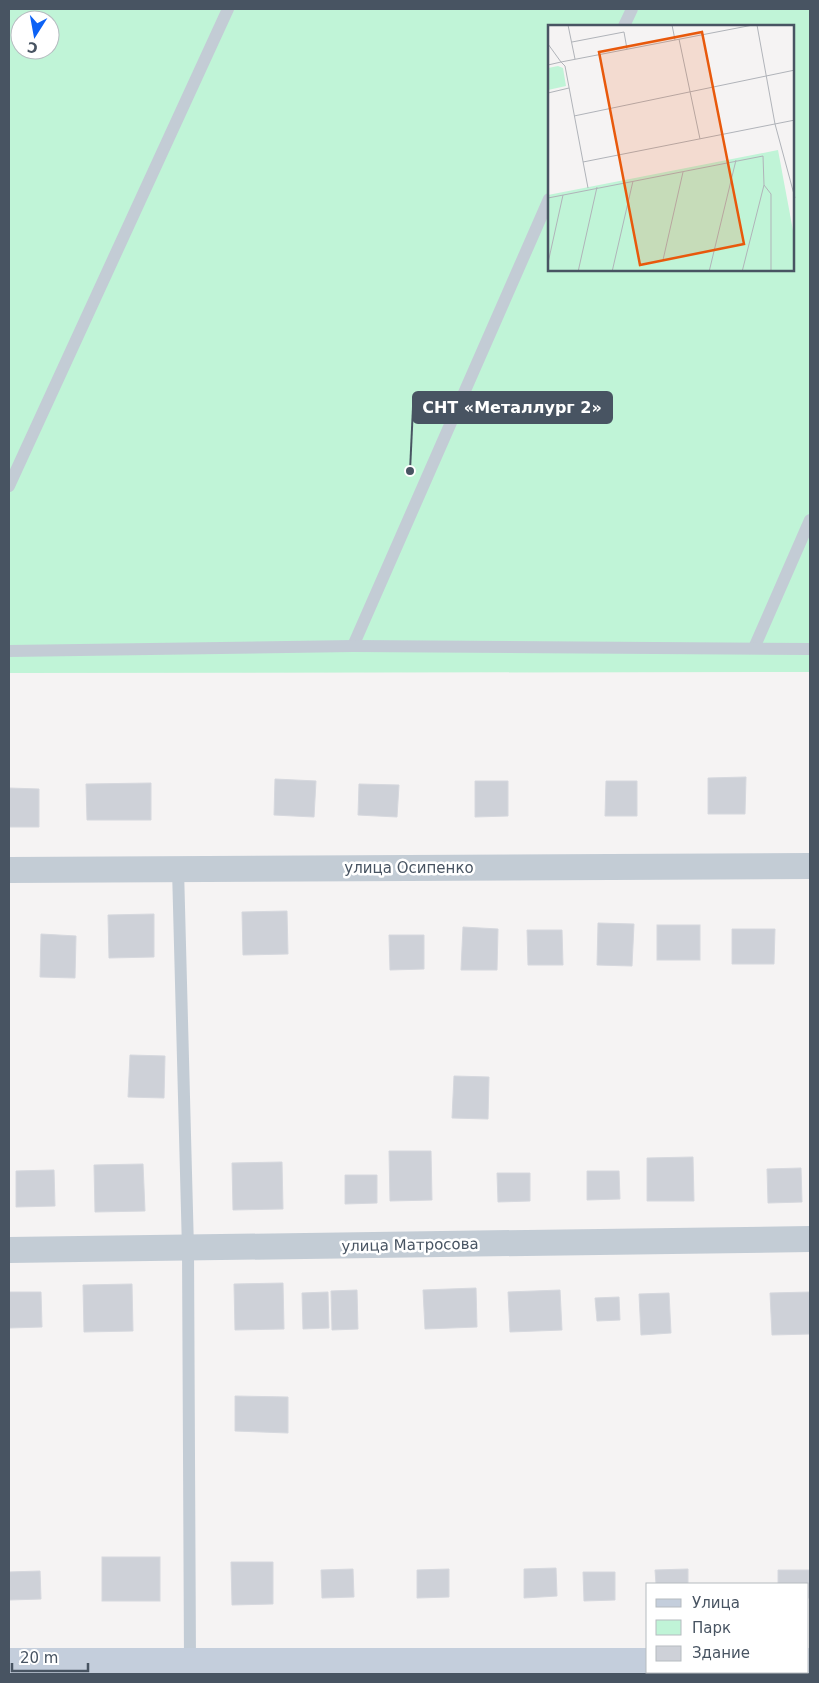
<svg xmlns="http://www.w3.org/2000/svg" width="819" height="1683" viewBox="0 0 819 1683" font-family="'DejaVu Sans',sans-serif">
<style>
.green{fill:#c0f4d7;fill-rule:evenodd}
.building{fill:#ced1d8;stroke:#d6d8de}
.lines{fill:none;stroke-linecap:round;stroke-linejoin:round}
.service{stroke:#c3ccd5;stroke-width:12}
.minor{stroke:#c3ccd5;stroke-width:26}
.secondary{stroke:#c4cedc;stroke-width:28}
.labels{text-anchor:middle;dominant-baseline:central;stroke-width:5;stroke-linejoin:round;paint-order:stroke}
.street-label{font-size:15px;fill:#485462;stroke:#fff}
.inset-road{fill:none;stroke:#b0b3b9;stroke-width:1}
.view{fill:#e8590c;fill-opacity:0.15;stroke:#e8590c;stroke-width:2.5}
.inset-edge{fill:none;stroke:#485462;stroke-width:2.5}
.leader{fill:none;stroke:#485462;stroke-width:2}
.callout-dot{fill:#485462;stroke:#fff;stroke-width:2}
.callout{fill:#485462;stroke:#485462;stroke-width:2}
.callout-label{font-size:16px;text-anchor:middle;font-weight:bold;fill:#fff}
</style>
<rect width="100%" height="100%" fill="#f5f3f3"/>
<!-- green -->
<path class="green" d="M9,9H810V672L9,673ZM20,20H50V50H20ZM549,26H793V270H549Z"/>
<!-- building -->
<g class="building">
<polygon points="746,777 745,814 708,814 708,778"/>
<polygon points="275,779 316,781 314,817 274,815"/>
<polygon points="475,781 508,781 508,816 475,817"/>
<polygon points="606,781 637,781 637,816 605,816"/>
<polygon points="151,783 151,820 87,820 86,784"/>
<polygon points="359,784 399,785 397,817 358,815"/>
<polygon points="9,788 39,789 39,827 9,827"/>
<polygon points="287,911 288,954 243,955 242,912"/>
<polygon points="154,914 154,957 109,958 108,915"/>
<polygon points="598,923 634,924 632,966 597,965"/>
<rect x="657" y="925" width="43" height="35"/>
<polygon points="463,927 498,929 497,970 461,970"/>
<polygon points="732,929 775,929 774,964 732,964"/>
<polygon points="527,930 562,930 563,965 528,965"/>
<polygon points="41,934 76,936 75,978 40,977"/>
<polygon points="389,935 424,935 424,969 390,970"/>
<polygon points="130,1055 165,1056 164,1098 128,1097"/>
<polygon points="454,1076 489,1077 488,1119 452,1118"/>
<polygon points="389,1151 431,1151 432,1200 390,1201"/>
<polygon points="693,1157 694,1201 647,1201 647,1158"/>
<polygon points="282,1162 283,1209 233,1210 232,1163"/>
<polygon points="143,1164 145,1211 95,1212 94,1165"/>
<polygon points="801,1168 802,1202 768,1203 767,1169"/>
<polygon points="54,1170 55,1206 16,1207 16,1171"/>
<polygon points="587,1171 619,1171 620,1199 587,1200"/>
<polygon points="497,1173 530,1173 530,1201 498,1202"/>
<polygon points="345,1175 377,1175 377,1203 345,1204"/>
<polygon points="283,1283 284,1329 235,1330 234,1284"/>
<polygon points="132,1284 133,1331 84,1332 83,1285"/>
<polygon points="476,1288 477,1327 425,1329 423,1290"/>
<polygon points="357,1290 358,1329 332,1330 331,1291"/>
<polygon points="560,1290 562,1330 510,1332 508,1292"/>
<polygon points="9,1292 41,1292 42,1327 9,1328"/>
<polygon points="328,1292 329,1328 303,1329 302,1293"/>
<polygon points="810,1292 810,1334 772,1335 770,1293"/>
<polygon points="669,1293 671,1333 641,1335 639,1294"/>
<polygon points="619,1297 620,1320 597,1321 595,1298"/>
<polygon points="235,1396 288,1397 288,1433 235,1431"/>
<rect x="102" y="1557" width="58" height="44"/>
<polygon points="231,1562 273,1562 273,1604 232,1605"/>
<polygon points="556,1568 557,1596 524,1598 524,1569"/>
<polygon points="353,1569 354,1597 322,1598 321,1570"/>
<polygon points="449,1569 449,1597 417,1598 417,1570"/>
<polygon points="688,1569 688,1584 656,1584 655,1570"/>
<polygon points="778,1570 810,1570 810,1598 808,1598 808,1584 778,1584"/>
<polygon points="40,1571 41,1599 9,1600 9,1572"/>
<polygon points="583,1572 615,1572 615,1600 584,1601"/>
</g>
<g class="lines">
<!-- service -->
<g class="service">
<polyline points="624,26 632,9"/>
<polyline points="9,486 228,9"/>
<polyline points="353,646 549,199"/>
<polyline points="754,648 810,520"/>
<polyline points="9,651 353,646 810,649"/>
<polyline points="178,869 188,1249 190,1662"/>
</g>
<!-- minor -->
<g class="minor">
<polyline points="9,870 810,866"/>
<polyline points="9,1250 810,1239"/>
</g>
<!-- secondary -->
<g class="secondary">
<polyline points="9,1662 648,1662"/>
<polyline points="808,1662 810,1662"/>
</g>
</g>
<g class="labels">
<!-- street labels -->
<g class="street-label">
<text x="409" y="868">улица Осипенко</text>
<text transform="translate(410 1245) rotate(-1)">улица Матросова</text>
</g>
</g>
<!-- overview -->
<g transform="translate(548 25)">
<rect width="246" height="246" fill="#f5f3f3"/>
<path d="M230,125L246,211V246L0,247V170Z" fill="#c0f4d7"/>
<path d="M10,41L15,43L18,61L0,65V43Z" fill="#c0f4d7"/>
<path class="inset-road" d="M20,0L27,34M124,0L127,15M209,0L227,99L247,173M131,14L152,114M24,17L76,7L79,24M0,19L13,37L205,0M0,40L13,37L17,41L40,163M0,68L21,63M26,91L247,45M35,137L247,95M216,160L223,169V247M0,173L215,131L216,160L194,247M115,235L135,147M0,238L15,170M30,247L49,162M64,247L85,156M161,247L188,135"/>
<path class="view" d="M154,7L196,219L92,240L51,27Z"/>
<rect width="246" height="246" class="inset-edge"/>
</g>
<!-- callouts -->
<path class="leader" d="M410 471L413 407"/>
<circle class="callout-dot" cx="410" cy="471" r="5"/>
<rect class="callout" x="413" y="392" width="199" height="31" rx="5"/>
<g class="callout-label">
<text x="512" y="413">СНТ «Металлург 2»</text>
</g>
<!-- border -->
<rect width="819" height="1683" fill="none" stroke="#485462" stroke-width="20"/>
<!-- legend -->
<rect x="646" y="1583" width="162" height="90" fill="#ffffff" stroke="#b6bbc0"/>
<rect x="656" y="1599" width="25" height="8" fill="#c4cedc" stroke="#b6bbc0"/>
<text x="692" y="1608" font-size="15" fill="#485462">Улица</text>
<rect x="656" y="1620" width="25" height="15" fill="#c0f4d7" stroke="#b6bbc0"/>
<text x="692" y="1633" font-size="15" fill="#485462">Парк</text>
<rect x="656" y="1646" width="25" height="15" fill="#ced1d8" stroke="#b6bbc0"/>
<text x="692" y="1658" font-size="15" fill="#485462">Здание</text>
<!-- north arrow -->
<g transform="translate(35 35) rotate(191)"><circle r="24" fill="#ffffff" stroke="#b6bbc0"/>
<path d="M0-4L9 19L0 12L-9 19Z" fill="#0c62f5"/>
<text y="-8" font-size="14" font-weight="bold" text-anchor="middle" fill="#485462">С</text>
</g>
<!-- scale -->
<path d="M12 1663v8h76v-8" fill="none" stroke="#485462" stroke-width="2.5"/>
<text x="20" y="1663" font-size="15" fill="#485462" stroke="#ffffff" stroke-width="4" paint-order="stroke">20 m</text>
</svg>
